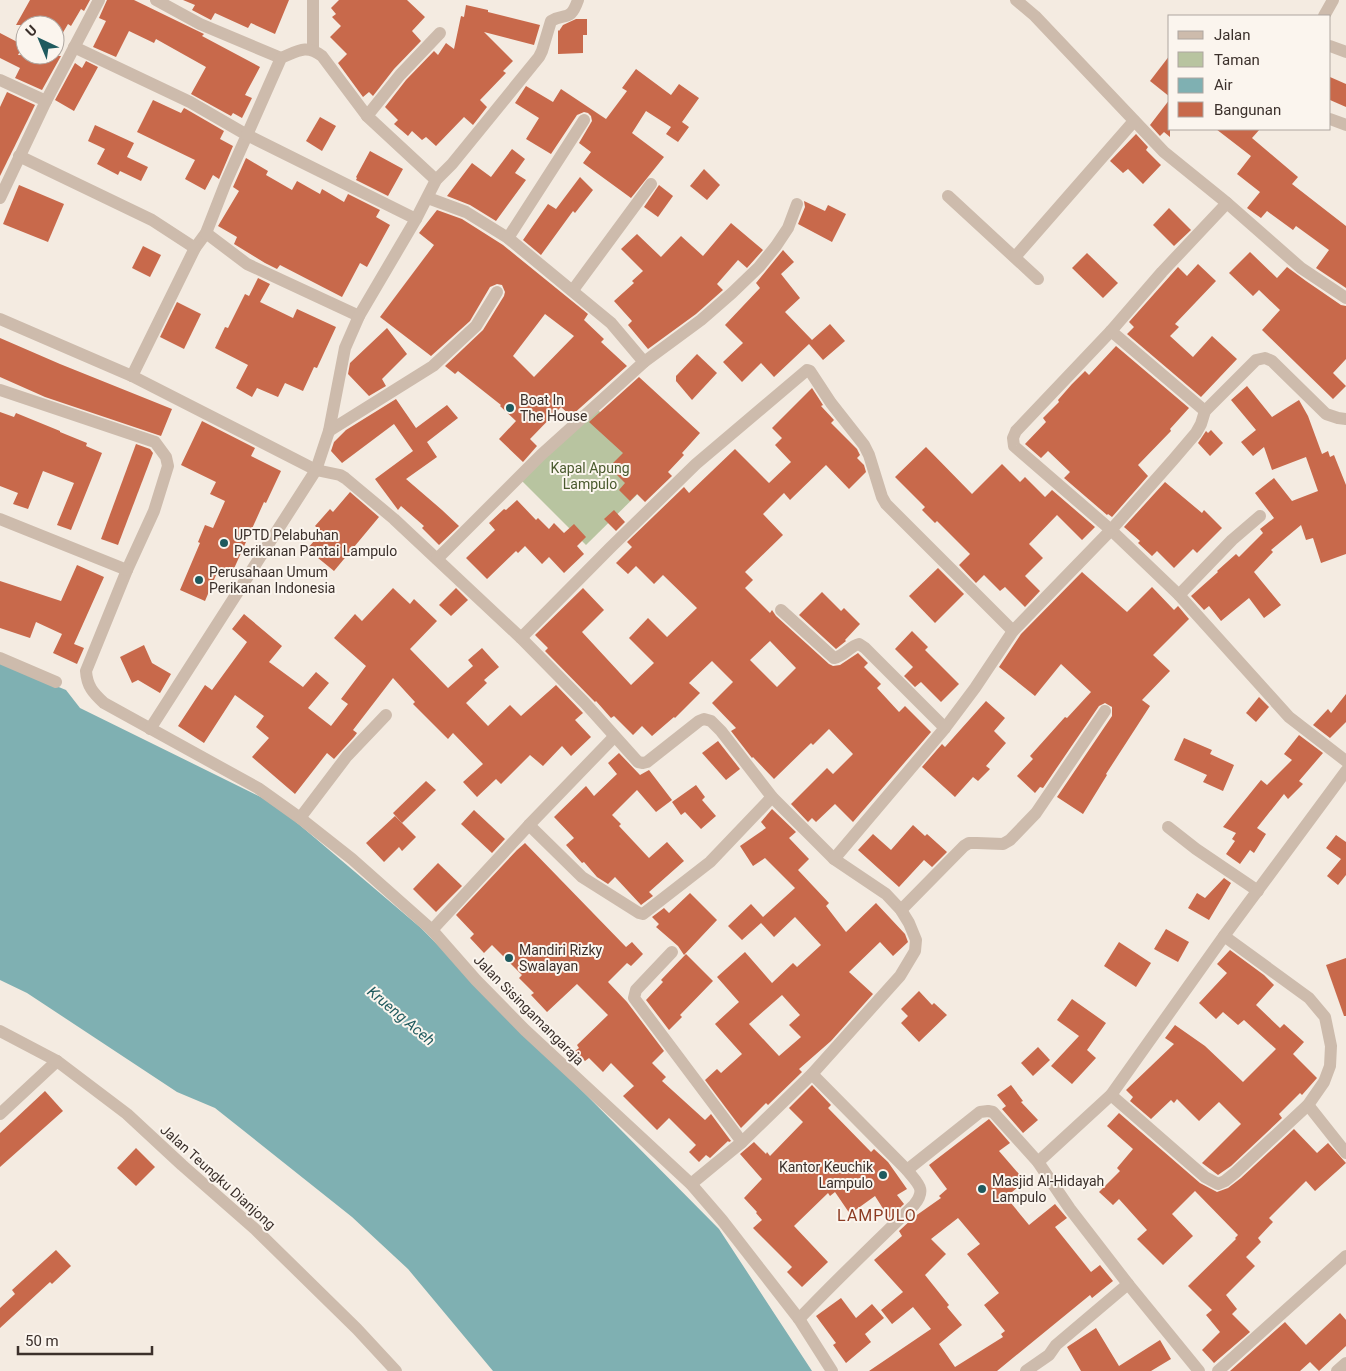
<svg xmlns="http://www.w3.org/2000/svg" width="1346" height="1371" viewBox="0 0 1346 1371" font-family="Roboto,sans-serif">
<style>
.green{fill:#b8c4a0}
.water{fill:#7fb0b2}
.building{fill:#c8694b;fill-rule:evenodd}
.lines{fill:none;stroke-linecap:round;stroke-linejoin:round}
.minor{stroke:#cdbbac;stroke-width:12}
.tertiary{stroke:#cdbbac;stroke-width:12}
.poi-dot{fill:#1f5a5e;stroke:#fbf5ee;stroke-width:2}
.labels{text-anchor:middle;dominant-baseline:central;stroke-width:4;stroke-linejoin:round;paint-order:stroke}
.poi-label{font-size:14px;fill:#3b302b;stroke:#fbf5ee;text-anchor:start}
.park-label{font-size:14px;fill:#4a5a2e;stroke:#fbf5ee}
.street-label{font-size:14px;fill:#3b302b;stroke:#fbf5ee}
.water-label{font-size:15px;font-style:italic;fill:#1f5a5e;stroke:#fbf5ee}
.quarter-label{font-size:16px;letter-spacing:1px;fill:#8c3b22;stroke:#fbf5ee}
</style>
<rect width="100%" height="100%" fill="#f4ebe1"/>
<!-- green -->
<polygon class="green" points="595,407 660,472 586,545 521,480"/>
<!-- water -->
<polygon class="water" points="0,663 66,690 80,708 275,804 421,928 719,1229 812,1371 493,1371 408,1269 352,1217 215,1108 177,1092 27,993 0,980"/>
<!-- building -->
<g class="building">
<polygon points="30,0 90,0 84,11 81,9 71,26 68,24 55,46 55,25 16,25"/>
<polygon points="107,0 134,0 204,34 202,36 260,67 245,95 252,98 242,118 233,113 231,116 191,94 206,67 156,39 154,43 129,31 116,57 93,47 106,21 99,18"/>
<polygon points="183,0 289,0 275,34 251,23 248,28 215,13 211,20 192,10 195,5"/>
<polygon points="339,0 407,0 425,17 412,31 421,41 394,69 373,96 369,92 363,97 338,63 347,54 330,37 341,26 332,17 336,14 331,8"/>
<polygon points="466,5 488,10 488,12 540,25 534,45 484,32 513,61 503,71 506,73 480,100 487,107 473,125 464,117 436,146 426,137 422,140 412,131 408,136 394,124 398,120 385,107 406,80 434,51 438,55 446,43 454,49 461,16 464,17"/>
<polygon points="576,19 587,19 587,35 583,35 583,53 558,54 558,30 559,31 563,25"/>
<polygon points="0,33 23,45 18,55 61,56 42,90 15,78 20,68 0,58"/>
<polygon points="1170,55 1170,97 1150,81"/>
<polygon points="86,61 98,67 74,111 55,100 75,63 82,68"/>
<polygon points="636,69 671,95 679,84 699,98 682,122 689,127 678,142 666,134 671,127 646,111 632,133 664,157 631,198 583,163 591,152 579,143 592,121 591,116 588,113 584,112 577,115 551,154 526,139 539,118 515,103 526,86 553,102 561,89 606,119 627,91 622,88"/>
<polygon points="1330,77 1346,84 1346,107 1330,100"/>
<polygon points="7,92 35,105 0,176 0,107"/>
<polygon points="1170,99 1170,137 1164,132 1160,136 1150,125"/>
<polygon points="153,100 181,113 184,108 186,109 224,131 220,139 233,146 219,179 213,175 205,190 185,179 195,160 137,132"/>
<polygon points="320,117 336,126 322,151 306,141"/>
<polygon points="95,125 134,143 127,157 148,167 141,181 120,171 118,175 97,164 105,149 88,141"/>
<polygon points="1216,129 1260,129 1252,138 1298,177 1292,184 1346,226 1346,288 1316,268 1329,250 1296,226 1293,230 1267,211 1261,218 1247,208 1260,192 1237,174 1251,156"/>
<polygon points="1136,134 1148,147 1146,150 1161,165 1143,184 1128,169 1123,173 1110,161"/>
<polygon points="512,149 525,159 515,173 526,180 496,221 470,205 447,196 472,163 491,177"/>
<polygon points="370,151 403,169 388,196 356,180 357,178 356,177"/>
<polygon points="246,158 268,171 266,175 292,190 297,181 320,194 322,189 344,202 348,194 380,210 376,217 390,225 367,267 360,263 342,297 280,265 277,269 265,263 234,244 237,237 218,226 239,191 233,187"/>
<polygon points="704,169 720,185 707,200 690,186"/>
<polygon points="580,177 593,190 575,213 573,211 541,255 523,240 548,204 556,209"/>
<polygon points="19,185 64,204 48,242 3,224"/>
<polygon points="659,185 673,196 658,217 644,207"/>
<polygon points="804,201 825,211 828,205 846,214 832,242 798,224 805,207"/>
<polygon points="1169,208 1191,230 1174,246 1153,225"/>
<path d="M437,210L462,219L503,245L588,314L584,320L604,339L601,342L627,366L571,416L561,407L530,439L537,446L523,462L499,439L516,421L500,406L501,405L458,371L455,374L445,366L483,330L504,296L505,292L502,285L497,284L490,287L470,321L431,356L380,317L434,245L419,233ZM545,314L574,336L534,377L513,356Z"/>
<polygon points="731,223 763,250 747,268 738,260 717,284 723,290 696,314 648,349 628,325 632,321 614,301 634,283 632,281 643,271 621,249 637,234 661,257 681,236 703,256"/>
<polygon points="143,246 161,255 150,277 132,268"/>
<polygon points="783,250 794,262 781,274 800,298 785,312 812,340 830,324 845,341 823,360 809,344 774,377 761,363 742,382 723,362 743,343 725,325 760,288 756,283"/>
<polygon points="1250,252 1277,278 1287,267 1306,281 1341,305 1346,306 1346,359 1333,373 1346,386 1333,399 1262,330 1280,310 1259,290 1253,296 1229,273"/>
<polygon points="1087,253 1118,283 1103,298 1072,268"/>
<polygon points="1198,264 1216,281 1175,324 1179,327 1170,336 1193,357 1212,336 1237,359 1201,397 1127,334 1134,327 1129,322 1178,267 1187,276"/>
<polygon points="258,278 270,284 260,302 293,318 297,309 336,327 317,368 314,367 303,391 285,383 278,397 257,388 252,397 236,388 248,365 215,348 225,327 228,328 245,294 249,296"/>
<polygon points="177,302 201,314 184,349 160,337"/>
<polygon points="387,328 407,354 382,379 386,386 369,396 348,374 350,363"/>
<polygon points="0,338 60,364 172,409 161,436 45,397 0,377"/>
<polygon points="1116,346 1189,408 1170,429 1171,431 1138,465 1148,476 1112,517 1108,514 1107,515 1064,478 1070,472 1048,451 1041,458 1025,444 1046,422 1043,418 1059,402 1058,400 1072,384 1085,371 1089,375"/>
<polygon points="697,354 717,373 692,400 676,381 676,376"/>
<polygon points="639,377 700,433 682,453 684,455 668,472 672,476 645,502 637,494 630,501 619,490 625,483 609,467 623,453 589,422"/>
<polygon points="1247,386 1272,417 1299,400 1308,416 1322,454 1328,451 1330,457 1334,455 1346,485 1346,554 1321,563 1313,538 1306,540 1301,525 1271,550 1273,552 1254,572 1281,605 1264,618 1249,598 1221,621 1209,606 1204,610 1191,596 1218,572 1217,571 1236,554 1239,557 1263,533 1260,529 1274,518 1255,493 1274,478 1292,501 1318,491 1306,457 1272,470 1264,447 1253,456 1241,442 1256,430 1231,400"/>
<path d="M812,388L823,405L821,406L834,420L831,423L857,449L860,455L857,458L864,465L866,472L849,489L826,465L790,500L784,493L763,514L783,535L745,572L753,580L745,588L770,613L772,610L776,616L829,664L833,666L840,665L858,653L868,663L864,667L881,684L877,688L899,712L905,706L931,732L853,822L835,804L816,822L812,818L808,822L791,804L827,768L833,774L853,754L829,729L813,745L811,743L774,779L753,757L752,758L731,731L736,728L712,703L733,682L712,661L689,683L700,693L675,718L674,717L652,736L642,726L633,735L614,716L611,718L596,701L595,702L545,651L548,648L535,635L583,588L604,610L582,632L631,685L654,663L629,638L648,618L667,637L697,608L663,575L654,584L636,566L628,574L616,563L632,547L627,542L684,487L689,493L735,449L769,483L791,462L775,445L782,438L772,428ZM770,641L796,668L777,687L750,660Z"/>
<polygon points="396,399 416,428 447,405 458,418 427,442 437,457 406,479 442,510 459,526 439,545 422,528 424,526 401,506 398,510 375,479 413,451 394,424 342,463 331,451 334,442 346,430"/>
<polygon points="0,412 14,417 16,413 60,431 60,432 87,443 86,446 102,453 71,530 57,525 74,483 43,471 28,509 13,504 18,493 0,486"/>
<polygon points="202,421 255,448 251,456 281,471 266,503 264,502 232,573 219,568 205,601 180,590 200,543 198,542 205,525 213,528 225,501 210,494 216,482 181,465"/>
<polygon points="1211,430 1223,443 1210,456 1198,443 1206,431 1208,433"/>
<polygon points="136,444 150,449 153,453 118,545 101,539"/>
<polygon points="926,447 972,494 1002,464 1020,482 1025,477 1045,497 1052,490 1095,527 1082,540 1057,515 1029,544 1043,558 1025,576 1040,591 1025,607 1005,587 1000,591 984,575 976,583 959,565 970,554 937,521 935,523 922,510 925,507 895,477"/>
<polygon points="1165,482 1202,513 1204,510 1222,528 1197,553 1193,549 1174,568 1157,551 1152,556 1138,543 1140,541 1124,527"/>
<polygon points="350,492 379,517 334,571 307,549 322,532 315,526 330,509 333,512"/>
<polygon points="517,500 536,520 538,518 549,529 554,523 564,533 574,524 586,537 577,546 584,554 564,573 549,557 542,564 525,546 518,553 516,551 487,579 466,558 495,530 489,523 504,509 506,510"/>
<polygon points="614,510 625,522 616,531 604,519"/>
<polygon points="77,565 104,577 74,644 84,648 77,664 53,653 62,634 36,622 30,638 0,628 0,581 61,601"/>
<polygon points="938,568 964,594 935,623 909,596"/>
<polygon points="1082,572 1127,612 1152,587 1174,610 1178,606 1189,619 1153,655 1170,671 1142,700 1150,706 1106,774 1107,775 1083,814 1057,797 1112,716 1112,707 1105,703 1099,706 1043,788 1040,787 1035,793 1017,776 1033,759 1030,756 1065,717 1067,718 1091,692 1061,664 1035,696 999,667 1021,634"/>
<polygon points="393,588 410,604 414,599 437,621 410,649 448,688 473,666 468,660 482,648 499,667 484,680 487,683 466,703 488,726 510,705 521,716 556,685 583,713 575,720 591,737 571,756 562,746 543,766 530,755 501,784 496,779 477,797 463,782 483,764 453,733 448,739 413,704 415,702 393,678 353,730 357,733 354,737 334,759 327,753 295,794 252,757 269,738 256,727 264,716 235,695 204,743 178,726 205,685 212,690 247,642 232,629 244,614 282,646 269,662 303,687 316,672 329,683 308,708 331,726 348,704 341,699 366,666 334,638 355,614 362,621"/>
<polygon points="456,588 468,600 451,616 439,605"/>
<polygon points="822,592 841,611 844,608 860,624 845,640 846,641 836,649 799,615"/>
<polygon points="912,631 928,647 925,650 959,684 941,702 921,682 915,687 904,676 913,667 895,649"/>
<polygon points="144,645 152,663 171,674 160,693 138,680 132,683 120,657"/>
<polygon points="1346,694 1346,722 1330,738 1313,725 1328,709 1331,713"/>
<polygon points="1259,697 1269,707 1256,722 1246,713"/>
<polygon points="986,701 1005,718 994,731 1006,743 986,766 990,769 978,781 973,777 955,797 922,767 942,744 945,747"/>
<polygon points="1299,735 1323,753 1299,781 1303,784 1288,799 1284,794 1257,828 1266,834 1254,853 1250,850 1240,864 1226,854 1235,841 1232,839 1236,833 1223,827 1261,780 1267,785 1292,760 1284,754"/>
<polygon points="1184,738 1212,750 1210,754 1234,765 1223,791 1203,782 1207,775 1174,760"/>
<polygon points="718,741 740,769 726,780 702,753"/>
<polygon points="619,753 640,775 649,770 672,800 656,812 637,790 612,815 621,824 619,826 649,858 667,842 684,861 649,892 653,896 641,905 615,877 608,884 597,877 584,862 582,863 566,845 574,838 554,817 586,786 594,796 617,774 608,763"/>
<polygon points="426,781 436,790 402,823 393,813"/>
<polygon points="696,785 705,797 702,800 716,816 701,829 685,812 681,815 672,802"/>
<path d="M772,809L796,832L789,838L809,859L798,870L829,903L826,906L846,932L876,903L905,934L908,942L893,956L880,942L849,972L873,994L831,1041L799,1069L802,1072L768,1105L766,1103L741,1128L705,1080L717,1069L721,1073L742,1054L715,1024L739,1002L717,977L745,952L772,983L793,963L797,967L821,945L795,917L774,937L761,923L742,940L728,926L751,904L763,917L795,888L765,858L753,866L740,846L766,828L761,822ZM782,995L800,1015L789,1025L801,1037L779,1056L749,1024Z"/>
<polygon points="474,810 505,839 492,853 461,824"/>
<polygon points="395,816 416,837 402,851 399,847 384,862 366,843"/>
<polygon points="913,825 925,836 927,834 947,852 932,867 924,860 899,887 858,850 873,834 891,850"/>
<polygon points="1336,835 1346,842 1346,875 1338,885 1327,876 1341,859 1326,848"/>
<polygon points="525,843 626,947 632,942 643,954 631,966 627,963 608,982 627,1002 664,1051 652,1063 666,1077 662,1081 705,1120 711,1114 731,1141 729,1142 728,1141 710,1158 706,1155 699,1162 689,1152 696,1145 669,1118 657,1130 623,1096 634,1086 611,1063 603,1072 589,1058 585,1061 575,1051 579,1048 577,1045 608,1015 577,984 547,1012 531,995 534,993 519,978 522,975 492,945 484,953 470,938 474,934 456,915 517,850"/>
<polygon points="438,863 462,886 436,912 413,889"/>
<polygon points="1224,878 1231,883 1209,920 1188,908 1197,893 1205,898"/>
<polygon points="690,893 717,920 684,955 678,946 656,927 659,924 652,917 664,908 669,913"/>
<polygon points="1166,929 1189,942 1178,962 1154,949"/>
<polygon points="1119,942 1151,963 1136,987 1104,966"/>
<polygon points="1230,950 1264,975 1274,985 1256,1005 1280,1028 1284,1024 1304,1042 1293,1054 1317,1078 1302,1095 1300,1093 1279,1114 1282,1118 1231,1166 1218,1175 1202,1163 1241,1124 1219,1102 1199,1121 1177,1099 1174,1103 1171,1100 1151,1119 1130,1101 1133,1097 1126,1090 1174,1044 1165,1038 1175,1025 1205,1046 1243,1082 1276,1049 1244,1020 1238,1025 1223,1012 1216,1019 1199,1003 1227,973 1217,964"/>
<polygon points="686,954 713,981 680,1015 682,1017 669,1030 646,1000 663,982 661,980"/>
<polygon points="1346,958 1346,1016 1344,1016 1326,965"/>
<polygon points="919,991 932,1005 934,1003 947,1015 919,1042 901,1023 908,1016 901,1009"/>
<polygon points="1072,999 1106,1023 1087,1050 1096,1058 1072,1084 1051,1066 1079,1036 1057,1020"/>
<polygon points="1038,1047 1050,1060 1033,1076 1021,1063"/>
<polygon points="812,1085 831,1105 828,1108 871,1152 874,1149 888,1162 907,1189 897,1195 904,1204 889,1218 875,1196 850,1214 835,1192 830,1196 828,1193 794,1226 828,1262 802,1287 787,1272 792,1267 753,1228 762,1220 756,1213 757,1212 744,1198 762,1179 740,1154 754,1142 766,1154 767,1152 770,1156 803,1122 789,1108"/>
<polygon points="1011,1085 1023,1101 1021,1102 1038,1120 1023,1133 1002,1109 1006,1106 997,1095"/>
<polygon points="45,1091 63,1111 0,1167 0,1133"/>
<polygon points="1119,1113 1200,1183 1217,1192 1228,1188 1241,1178 1294,1129 1317,1153 1328,1143 1346,1163 1315,1191 1306,1181 1269,1218 1273,1222 1258,1238 1261,1242 1246,1257 1255,1266 1226,1295 1237,1309 1232,1314 1250,1332 1214,1363 1202,1350 1220,1332 1206,1315 1212,1310 1188,1286 1236,1239 1235,1238 1238,1235 1195,1191 1172,1214 1193,1236 1163,1265 1137,1239 1147,1230 1119,1199 1113,1205 1099,1192 1120,1171 1117,1168 1133,1149 1107,1126"/>
<path d="M989,1119L1010,1143L999,1151L1025,1181L1006,1197L1029,1225L1055,1204L1067,1218L1055,1227L1091,1272L1100,1265L1113,1281L1092,1298L1090,1295L997,1371H869L931,1329L913,1307L892,1324L881,1310L903,1292L874,1260L902,1236L899,1231L914,1217L941,1198L939,1196L947,1189L929,1165ZM958,1218L980,1244L967,1254L999,1293L984,1305L1005,1331L1001,1334L1003,1337L955,1367L939,1344L962,1325L947,1307L949,1305L925,1275L946,1254L931,1239Z"/>
<polygon points="136,1148 155,1167 136,1186 117,1168"/>
<polygon points="56,1250 71,1266 52,1284 50,1282 0,1328 0,1308 15,1294 12,1290"/>
<polygon points="841,1298 856,1318 872,1304 884,1318 865,1334 871,1342 846,1363 833,1345 836,1343 816,1316"/>
<polygon points="1340,1313 1346,1320 1346,1346 1319,1371 1310,1362 1300,1371 1230,1371 1285,1322 1306,1345"/>
<polygon points="1096,1328 1119,1366 1160,1340 1171,1359 1151,1371 1081,1371 1067,1347"/>
</g>
<g class="lines">
<!-- minor -->
<g class="minor">
<polyline points="156,0 200,24 281,58"/>
<polyline points="313,0 313,50"/>
<polyline points="1016,0 1035,16 1164,152 1227,203 1301,268 1346,298"/>
<polyline points="1324,16 1333,0"/>
<polyline points="1330,46 1346,52"/>
<polyline points="74,47 190,102 247,135 226,182 206,233 195,248 132,376"/>
<polyline points="0,80 46,101"/>
<polyline points="367,116 400,75 440,33"/>
<polyline points="1330,119 1346,125"/>
<polyline points="19,156 152,220 195,248"/>
<polyline points="948,196 1038,279"/>
<polyline points="0,198 46,101 99,0"/>
<polyline points="428,198 466,212 508,238 611,323 644,362"/>
<polyline points="1227,203 1162,272 1111,331 1016,431 1013,438 1014,446 1111,530 1179,595 1289,717 1346,761"/>
<path d="M416,219L247,135L281,58C298,51 306,44 322,56L367,116L436,180"/>
<polyline points="206,233 247,264 359,316"/>
<polyline points="508,238 584,120"/>
<polyline points="1015,257 1134,121"/>
<polyline points="573,290 651,184"/>
<polyline points="0,319 132,376 316,470 340,475 345,478 394,519 521,638 585,703 638,762 643,763 647,762 699,721 704,719 711,721 721,731 772,797 834,859 886,894 901,910 909,923 916,940 915,951 900,976 812,1074 742,1142 691,1184"/>
<polyline points="1111,331 1205,411"/>
<path d="M0,390L155,442L166,457L168,466L154,511L127,570L86,671C87,686 93,693 104,703L258,788L300,818L352,859L432,930L476,980L525,1030L691,1184L722,1220L799,1319L832,1371"/>
<polyline points="329,431 433,366 476,326 497,292"/>
<polyline points="0,519 127,570"/>
<polyline points="437,559 541,455 644,362 701,320 732,293 759,267 776,246 788,228 797,204"/>
<polyline points="1179,595 1232,540 1260,516"/>
<path d="M781,610L834,658C844,656 850,646 859,644L865,648L945,728"/>
<polyline points="521,638 610,548 696,464 807,370 810,371 831,403 864,445 869,455 882,497 886,504 1013,631"/>
<polyline points="0,658 56,682"/>
<path d="M150,729L316,470L329,431L345,348L359,316L416,219L436,180L452,164L539,57L542,51L551,21C565,12 570,23 578,0"/>
<polyline points="300,818 347,756 386,715"/>
<polyline points="529,825 582,877 639,913 643,914 710,862 772,797"/>
<polyline points="1168,827 1196,849 1258,891"/>
<polyline points="834,859 945,728 975,688 1013,631 1111,530 1173,460 1196,433 1201,424 1205,411 1256,360 1265,358 1272,361 1326,414 1338,418 1346,419"/>
<polyline points="901,910 964,846 969,843 977,843 1003,844 1010,840 1036,813 1105,711"/>
<polyline points="432,930 529,825 614,737"/>
<polyline points="672,952 636,990 634,998 742,1142"/>
<polyline points="1111,1095 1205,1177 1218,1184 1225,1181 1236,1172 1308,1105 1324,1082 1330,1066 1331,1046 1325,1017 1309,998 1224,936"/>
<polyline points="1308,1105 1346,1153"/>
<polyline points="0,1114 57,1061"/>
<polyline points="1038,1162 1111,1095 1224,936 1346,771"/>
<polyline points="907,1170 980,1112 988,1111 993,1112 1038,1162 1070,1209 1128,1284 1199,1371"/>
<path d="M799,1319C836,1280 875,1243 914,1205C927,1189 918,1184 907,1170L812,1074"/>
<polyline points="1026,1371 1049,1355 1056,1345 1128,1284"/>
<polyline points="1218,1371 1346,1256"/>
<polyline points="1337,1371 1346,1363"/>
</g>
<!-- tertiary -->
<polyline class="tertiary" points="0,1031 57,1061 127,1114 182,1165 255,1229 357,1329 396,1371"/>
</g>
<!-- markers -->
<g class="poi-dot">
<circle cx="510" cy="408" r="5"/>
<circle cx="224" cy="543" r="5"/>
<circle cx="199" cy="580" r="5"/>
<circle cx="509" cy="958" r="5"/>
<circle cx="883" cy="1175" r="5"/>
<circle cx="982" cy="1189" r="5"/>
</g>
<g class="labels">
<!-- poi labels -->
<g class="poi-label">
<text x="520" y="400">Boat In<tspan x="520" dy="16">The House</tspan></text>
<text x="234" y="535">UPTD Pelabuhan<tspan x="234" dy="16">Perikanan Pantai Lampulo</tspan></text>
<text x="209" y="572">Perusahaan Umum<tspan x="209" dy="16">Perikanan Indonesia</tspan></text>
<text x="519" y="950">Mandiri Rizky<tspan x="519" dy="16">Swalayan</tspan></text>
<text x="873" y="1167" text-anchor="end">Kantor Keuchik<tspan x="873" dy="16">Lampulo</tspan></text>
<text x="992" y="1181">Masjid Al-Hidayah<tspan x="992" dy="16">Lampulo</tspan></text>
</g>
<!-- park labels -->
<g class="park-label">
<text x="590" y="468">Kapal Apung<tspan x="590" dy="16">Lampulo</tspan></text>
</g>
<!-- street labels -->
<g class="street-label">
<text transform="translate(529 1010) rotate(45)">Jalan Sisingamangaraja</text>
<text transform="translate(218 1177) rotate(42)">Jalan Teungku Dianjong</text>
</g>
<!-- water labels -->
<g class="water-label">
<text transform="translate(401 1016) rotate(40)">Krueng Aceh</text>
</g>
<!-- quarter labels -->
<g class="quarter-label">
<text x="877" y="1215">LAMPULO</text>
</g>
</g>
<!-- legend -->
<rect x="1168" y="15" width="162" height="115" fill="#fbf5ee" stroke="#aea6a0"/>
<rect x="1178" y="31" width="25" height="8" fill="#cdbbac" stroke="#aea6a0"/>
<text x="1214" y="40" font-size="15" fill="#3b302b">Jalan</text>
<rect x="1178" y="52" width="25" height="15" fill="#b8c4a0" stroke="#aea6a0"/>
<text x="1214" y="65" font-size="15" fill="#3b302b">Taman</text>
<rect x="1178" y="78" width="25" height="15" fill="#7fb0b2" stroke="#aea6a0"/>
<text x="1214" y="90" font-size="15" fill="#3b302b">Air</text>
<rect x="1178" y="102" width="25" height="15" fill="#c8694b" stroke="#aea6a0"/>
<text x="1214" y="115" font-size="15" fill="#3b302b">Bangunan</text>
<!-- north arrow -->
<g transform="translate(40 40) rotate(316)"><circle r="24" fill="#fbf5ee" stroke="#aea6a0"/>
<path d="M0-4L9 19L0 12L-9 19Z" fill="#1f5a5e"/>
<text y="-8" font-size="14" font-weight="bold" text-anchor="middle" fill="#3b302b">U</text>
</g>
<!-- scale -->
<path d="M18 1346v8h134v-8" fill="none" stroke="#3b302b" stroke-width="2.5"/>
<text x="25" y="1346" font-size="15" fill="#3b302b" stroke="#fbf5ee" stroke-width="4" paint-order="stroke">50 m</text>
</svg>
